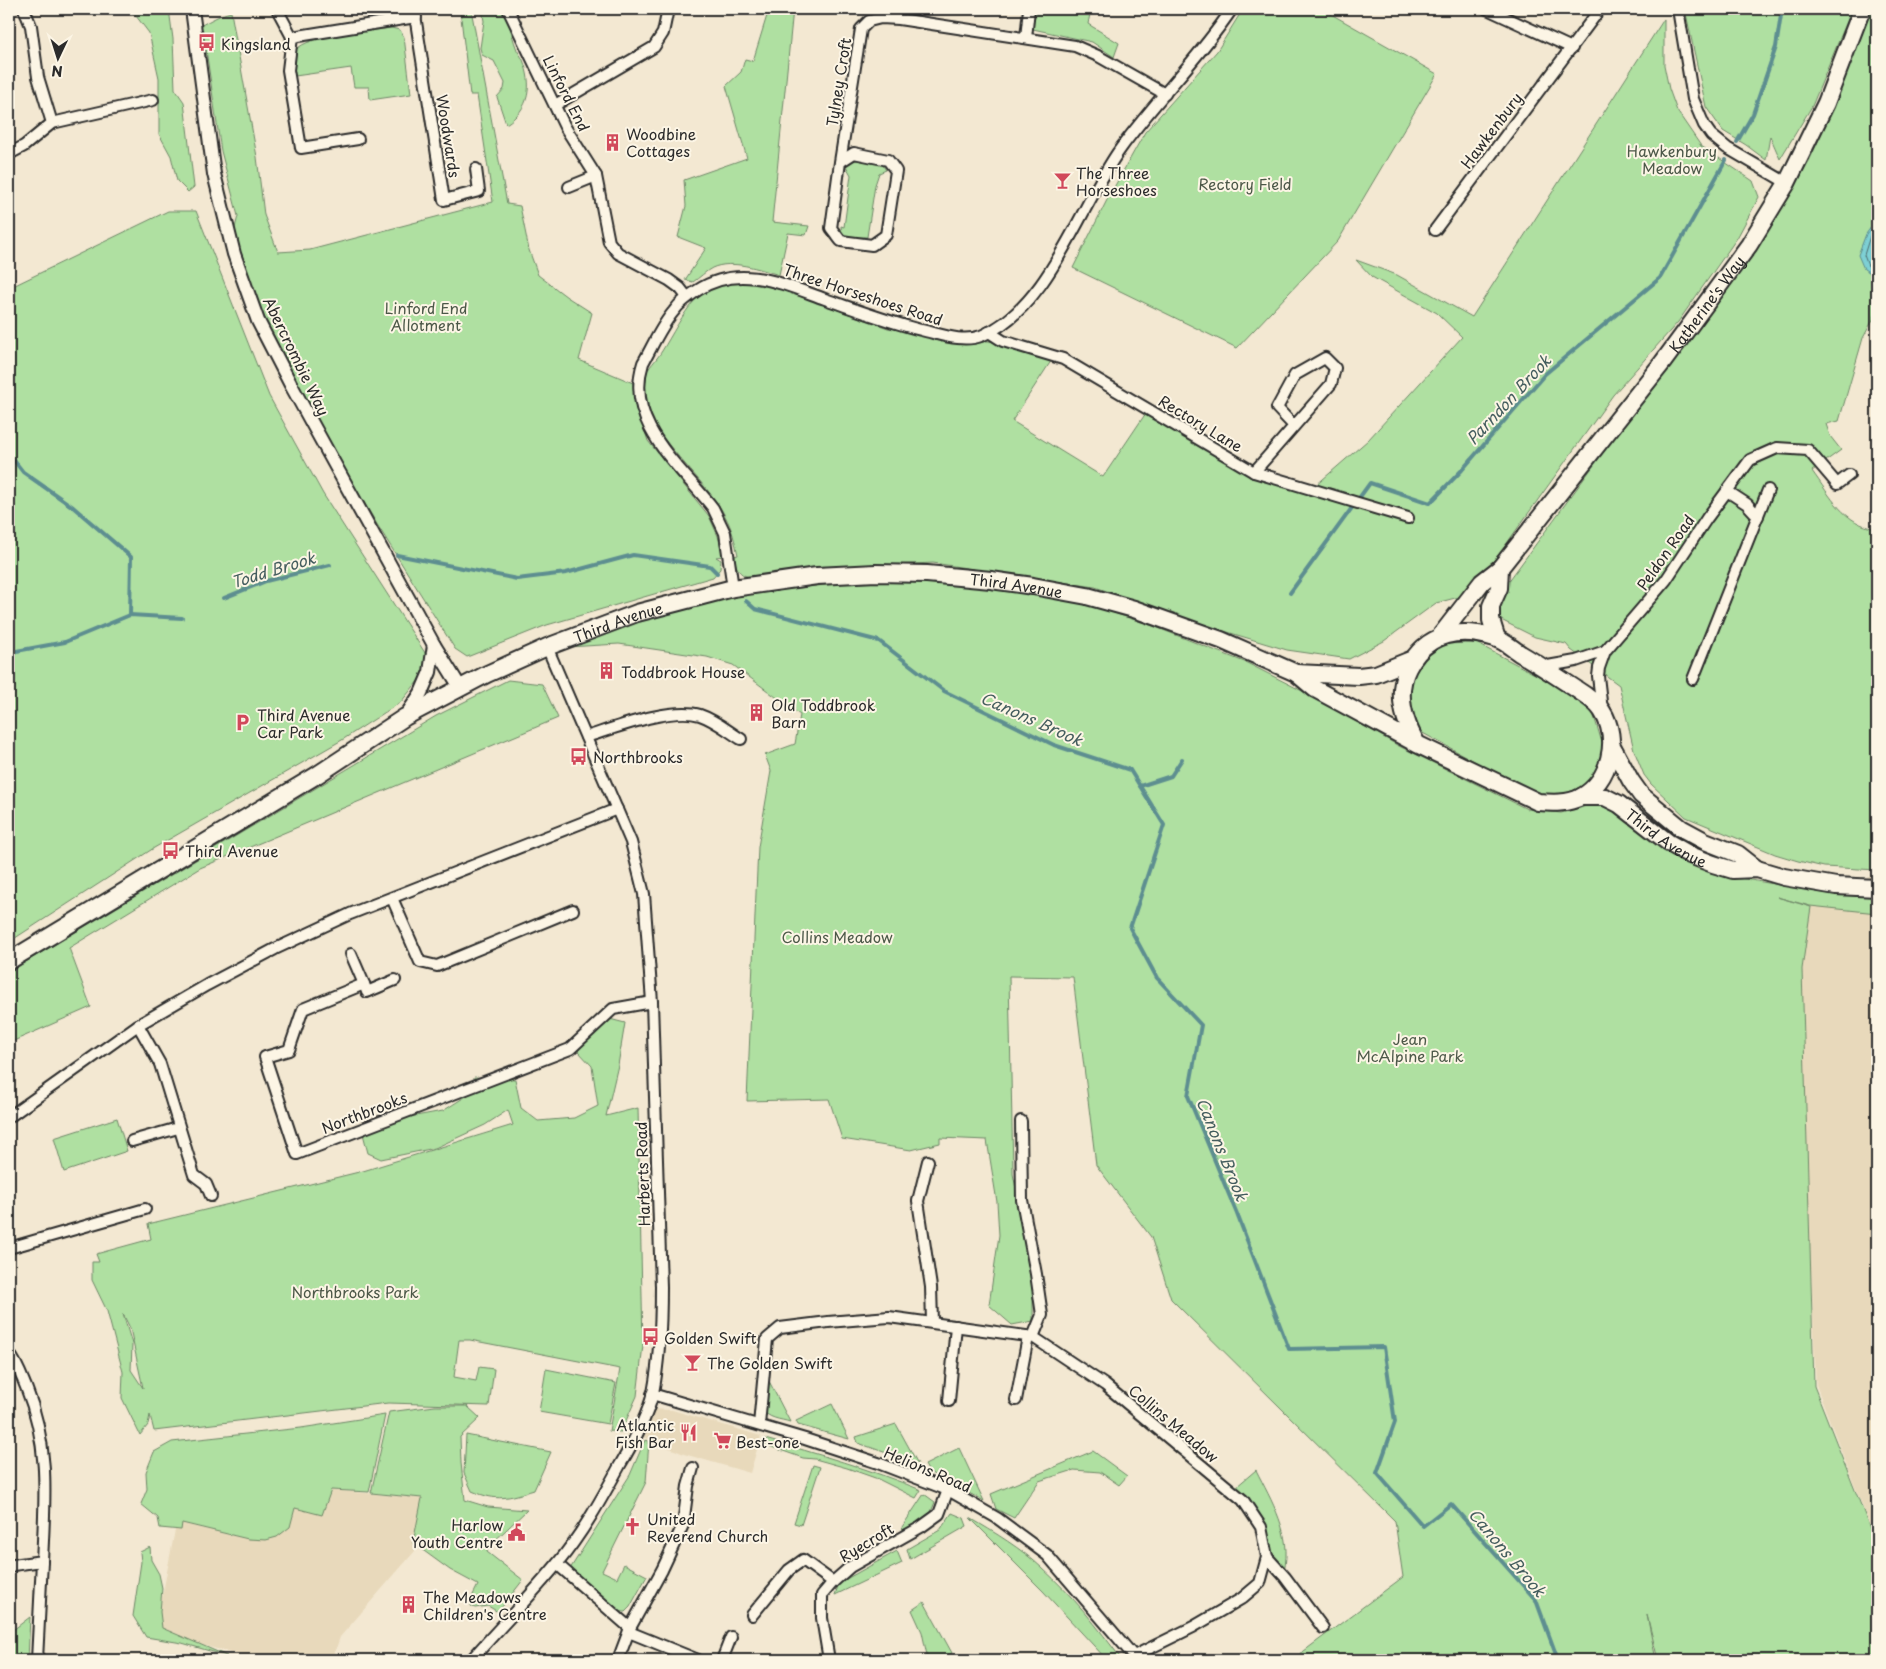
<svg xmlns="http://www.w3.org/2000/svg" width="1886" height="1669" viewBox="0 0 1886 1669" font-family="'Playpen Sans',sans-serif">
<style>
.built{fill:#e8d9bb}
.green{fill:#afe0a1;stroke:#6d8666;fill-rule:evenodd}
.water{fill:#7ed0d4;stroke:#5d8e90}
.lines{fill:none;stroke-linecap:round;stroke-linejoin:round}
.shore{stroke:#4c6d6f;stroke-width:1}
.stream{stroke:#5d8e90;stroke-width:4}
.minor-casing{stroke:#2b2b2b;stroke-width:14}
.tertiary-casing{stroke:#2b2b2b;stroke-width:16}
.primary-casing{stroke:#2b2b2b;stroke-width:20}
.minor{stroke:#fcf5e5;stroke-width:10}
.tertiary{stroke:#fcf5e5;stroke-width:12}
.primary{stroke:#fcf5e5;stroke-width:16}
.labels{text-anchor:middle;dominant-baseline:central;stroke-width:4;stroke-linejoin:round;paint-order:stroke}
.poi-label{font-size:15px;fill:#2b2b2b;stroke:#fcf5e5;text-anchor:start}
.street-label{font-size:15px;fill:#2b2b2b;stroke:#fcf5e5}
.park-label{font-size:15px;fill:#4c5848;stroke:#fcf5e5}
.water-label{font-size:16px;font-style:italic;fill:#445d5e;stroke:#fcf5e5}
</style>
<rect width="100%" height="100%" fill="#f3e8d2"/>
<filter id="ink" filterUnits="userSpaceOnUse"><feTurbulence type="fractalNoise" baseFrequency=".02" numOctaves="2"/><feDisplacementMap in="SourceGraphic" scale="10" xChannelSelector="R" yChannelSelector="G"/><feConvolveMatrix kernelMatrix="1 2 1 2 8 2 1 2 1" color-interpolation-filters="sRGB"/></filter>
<g filter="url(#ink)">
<!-- built -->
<g class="built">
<polygon points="1877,872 1877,1544 1816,1385 1808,1201 1802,967 1810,906"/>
<polygon points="651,1409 672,1410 761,1436 750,1473 684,1454 641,1436"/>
<polygon points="331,1490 422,1498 413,1543 415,1551 340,1637 332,1660 263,1660 155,1634 175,1530 181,1530 181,1523 248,1539 295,1508"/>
</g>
<!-- green -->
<g class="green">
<polygon points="134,9 169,9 173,39 175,89 184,102 194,187 188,192 177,181 171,156 159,134 159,78 149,33 133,12"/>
<path d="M460,9H471L507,204L520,206L529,250L538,275L567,297L592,313L579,360L633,383L635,401L648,441L709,516L718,536L723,556L716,557L721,560L720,569L713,577L547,625L467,657L455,649L378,526L318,424L265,326L234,232L238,216L221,151L203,30L195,28C207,23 218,15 231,12L257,157L264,215L278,252L310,250L493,202L477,95H470Z"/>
<path d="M482,9H507C509,21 511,34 516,47C517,52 521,55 523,60C533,85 530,109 506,124L497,97L504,89L505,83L494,61L482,55L480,48L484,21Z"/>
<path d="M769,9H793L772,222L809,226L806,235L788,233L779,275C760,269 732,259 712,268C706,271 699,278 693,282L685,280L706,248L678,237L686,206L684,180L747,158L726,86L741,72L745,59L753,61Z"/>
<polygon points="1036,9 1054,9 1090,14 1088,24 1119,43 1114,57 1092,42 1033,29"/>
<polygon points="1243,9 1322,9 1437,74 1338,241 1237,348 1073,268 1107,200 1145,132 1217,51"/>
<polygon points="1685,9 1852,9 1812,106 1780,159 1770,136 1766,160 1746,145 1723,131 1706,107"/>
<path d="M1869,9H1877V312L1863,338L1839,421L1826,424L1830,436L1841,450L1812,471C1831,497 1844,524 1877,529V870L1824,867L1798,861L1775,854L1686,817L1651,784L1644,775L1634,750L1619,685L1571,650L1566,644L1535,637L1499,619V610L1508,582L1672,359L1753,255L1809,161L1837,100Z"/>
<path d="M1664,19V65L1669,89L1677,111L1701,146L1753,181L1759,197L1737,238L1678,322L1613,395L1497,557L1463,596L1436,603L1384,641L1349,659L1287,650L1214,628L1095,587L933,563L811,569L750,577C738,575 736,567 734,556L738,555C735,542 732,528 725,516C705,475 630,424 645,375C647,369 658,358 662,351C672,335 683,313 695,300C703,292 714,285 722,279L766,284L888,328L1011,344L1055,355L1012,421L1103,477L1146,413L1307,493L1368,440L1462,337L1437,313L1372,277L1356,260L1397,275L1472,317Z"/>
<path d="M391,28L400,30L404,37L411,94L370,100L369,87H354L351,68L295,76C294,68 291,57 296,50C307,35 371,31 391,28Z"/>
<polygon points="867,159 882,164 886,170 879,173 875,185 867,237 851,237 842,234 841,226 844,227 851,175 845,164 851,161"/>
<polygon points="168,211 196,211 269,396 323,494 427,656 423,675 401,702 342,740 154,848 9,942 9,288"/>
<polygon points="932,581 998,586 1090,605 1153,626 1247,663 1322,701 1397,745 1527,809 1561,813 1594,804 1610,806 1734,877 1830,894 1877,897 1877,913 1810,906 1777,897 1811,907 1802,969 1814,1386 1877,1546 1877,1660 1658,1660 1647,1615 1656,1660 1292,1660 1403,1577 1395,1521 1171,1299 1151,1237 1096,1165 1073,977 1009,976 1013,1174 1033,1272 1033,1321 1012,1325 989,1305 999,1235 997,1202 987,1140 940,1138 940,1143 911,1150 842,1139 829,1099 747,1101 758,847 771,771 765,755 795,744 800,715 733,665 707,657 619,644 568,647 628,623 736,595 852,582"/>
<polygon points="1476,643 1584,700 1593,713 1604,749 1598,768 1586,786 1559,795 1535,794 1419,731 1409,713 1408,686 1415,668 1426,656 1441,644"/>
<polygon points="508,680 542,684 558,718 200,868 69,948 91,1007 9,1043 9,972 436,716"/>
<path d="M602,1017L625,1023L618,1065L606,1116L638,1108L643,1345L637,1396L621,1432L609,1431L620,1369L470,1340H459L454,1377L476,1381L479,1367L494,1369L489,1406L388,1403L154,1431L150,1415L148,1425L140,1435L122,1398L123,1372L107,1311L92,1280V1262H99L96,1254L151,1239L148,1224L363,1171L513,1125L508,1110L485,1125L435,1148L381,1159L368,1153L362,1130L372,1124L443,1111L474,1091V1077L515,1079L521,1108L538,1121L574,1118L598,1106L592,1066L578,1051ZM123,1314L130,1328L143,1388L131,1370L132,1344Z"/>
<polygon points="117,1118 127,1151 64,1172 54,1138"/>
<polygon points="546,1369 616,1383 608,1424 539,1412"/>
<path d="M769,1381L790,1422C781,1419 767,1419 762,1408Z"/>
<polygon points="832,1404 849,1439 798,1425 796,1421"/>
<polygon points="435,1406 467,1406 480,1418 460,1437 461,1463 465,1500 488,1507 527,1510 488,1547 487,1552 523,1580 498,1612 488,1606 475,1608 471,1606 472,1597 478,1585 450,1570 413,1543 422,1498 371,1493 389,1412"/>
<polygon points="385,1415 369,1492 331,1490 322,1515 295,1508 290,1527 277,1537 266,1540 248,1539 182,1523 181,1530 160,1528 158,1518 141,1504 147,1489 146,1472 154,1452 172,1442 301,1428"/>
<polygon points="896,1424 918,1464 858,1443 856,1437"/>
<path d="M466,1435L551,1452L534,1490C508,1498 498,1502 472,1491L464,1473Z"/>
<path d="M765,1439C818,1454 870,1469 921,1490L916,1498L878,1479L847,1468L815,1459L803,1458L763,1444Z"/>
<polygon points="645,1440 649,1441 646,1482 602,1571 617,1578 624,1564 647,1576 630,1607 625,1612 615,1611 570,1569 630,1475"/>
<polygon points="959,1448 984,1501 929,1472 925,1465"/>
<polygon points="1093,1451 1127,1476 1119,1485 1100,1472 1074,1470 1039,1481 1014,1518 996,1509 991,1494"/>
<polygon points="813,1465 820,1467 801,1525 794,1523"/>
<path d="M1256,1470C1271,1500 1293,1536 1284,1570L1269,1554L1245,1499L1236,1487Z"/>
<polygon points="924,1494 935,1502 931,1512 904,1533 902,1527"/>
<polygon points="952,1513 964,1518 967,1526 910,1559 907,1549 940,1530"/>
<path d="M970,1518C994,1532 1022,1549 1042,1568C1073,1596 1098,1627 1122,1660H1107L1043,1591Z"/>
<polygon points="150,1547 151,1560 159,1574 162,1588 160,1612 162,1628 227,1656 182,1643 146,1637 133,1616 141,1562 140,1552"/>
<polygon points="897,1551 902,1563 835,1595 839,1583"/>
<polygon points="924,1602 952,1653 941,1660 928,1660 922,1632 912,1610"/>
<polygon points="30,1617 28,1660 9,1660 9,1633"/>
</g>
<!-- water -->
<polygon class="water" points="1877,219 1877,277 1864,269 1858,255 1866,234"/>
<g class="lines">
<!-- shore -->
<polyline class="shore" points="1877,227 1870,236 1864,255 1868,266 1877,271"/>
<!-- stream -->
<g class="stream">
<polyline points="1737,142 1753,114 1776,47 1782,9"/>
<polyline points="9,454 23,472 73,507 131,557 130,615"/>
<polyline points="397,555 517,579 566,573 633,555 710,566 717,573"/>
<polyline points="1290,593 1370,483 1430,503 1462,470 1545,374 1660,278 1726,160"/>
<polyline points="224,598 266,581 330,565"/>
<polyline points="746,601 755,609 879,641 944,691 1054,745 1130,770 1164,825 1130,928 1157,978 1201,1025 1188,1096 1237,1214 1289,1349 1384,1347 1395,1422 1377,1473 1423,1526 1451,1504 1536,1600 1558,1660"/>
<polyline points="9,651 11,652 65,642 130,615 182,618"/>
<polyline points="1140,786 1171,776 1182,759"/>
</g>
<defs>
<g id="minor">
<polyline points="277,9 292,37 416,17"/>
<polyline points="414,9 444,200 479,191 476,169"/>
<polyline points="508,9 565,127 596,176 609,242 618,253 669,280 680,288 687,297"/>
<polyline points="1487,9 1572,48"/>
<polyline points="1678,9 1693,99 1704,125 1711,135 1727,148 1787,183"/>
<polyline points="292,37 288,70 301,148 358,139"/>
<polyline points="1026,38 1029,9"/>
<polyline points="555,105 654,47 663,33 668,9"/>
<polyline points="52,123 153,100"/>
<polyline points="9,154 24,146 52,123 38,77 31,26 24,9"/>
<polyline points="840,162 854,153 888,160 896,171 886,235 872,245 841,241 831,228 840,162 861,29 869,21 881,18 899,19 1075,46 1098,56 1165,94"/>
<polyline points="569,187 596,176"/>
<polyline points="1435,230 1600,9"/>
<polyline points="989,332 1003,341 1063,359 1254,472 1408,518"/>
<polyline points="1254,472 1331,384 1335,368 1325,358 1295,375 1277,408 1294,426"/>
<polyline points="1727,491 1747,504 1758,516"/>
<path d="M733,588L725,533L713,508C680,466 624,423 643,363C653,345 661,326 674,311C680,302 689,296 698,290C740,263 783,284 825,299C857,310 889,322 921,330C940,334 962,343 981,336C1050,308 1080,204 1121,148C1156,100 1199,58 1232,9"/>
<polyline points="1542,667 1576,661 1605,651"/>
<polyline points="1693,679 1768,490"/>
<polyline points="1602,710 1598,676 1599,668 1605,651 1666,580 1707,518 1750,460 1777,448 1808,450 1837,484 1849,475"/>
<path d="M586,737C615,728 671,706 700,715C715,720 728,731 741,739"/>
<polyline points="392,898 420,962 437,966 573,910"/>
<polyline points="351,954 364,984"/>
<polyline points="395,980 367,992 364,984 303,1009 289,1050 265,1057 297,1154 570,1049 613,1009 652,1002"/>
<polyline points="138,1025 160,1064 194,1175 206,1184 211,1196"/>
<polyline points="9,1117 138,1025 207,985 275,949 350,914 617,809"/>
<polyline points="1021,1121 1022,1200 1036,1274 1042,1315 1033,1337"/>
<polyline points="132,1141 178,1128"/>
<polyline points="928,1161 918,1201 931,1287 932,1322"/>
<polyline points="9,1248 145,1209"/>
<path d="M9,1353C17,1363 21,1375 26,1387C50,1446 45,1498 42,1561L13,1565L9,1568"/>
<polyline points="652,1394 805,1439 878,1463 948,1490 997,1518 1047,1555 1137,1660"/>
<polyline points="1016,1400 1028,1337"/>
<polyline points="949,1401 956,1326"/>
<polyline points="759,1425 767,1339 780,1328 828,1322 889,1317 1033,1337 1105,1385 1243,1500 1261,1527 1267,1557 1260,1583 1241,1599 1193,1627 1134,1656"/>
<polyline points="1267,1557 1285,1577 1323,1628"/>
<polyline points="557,1564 630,1628"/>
<polyline points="752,1615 789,1570 803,1560 833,1582"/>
<polyline points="629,1632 698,1660"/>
<polyline points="37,1660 42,1561"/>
<path d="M471,1660C499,1628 530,1597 557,1564C582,1534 601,1500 620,1465C633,1443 647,1418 653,1393C660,1358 661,1323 661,1287L652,1002L644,894L631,842L547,647"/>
<polyline points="618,1660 630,1628 662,1570 683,1525 688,1486 693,1468"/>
<polyline points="722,1660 731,1637"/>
<polyline points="829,1660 822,1618 822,1595 833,1582 850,1567 921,1527 939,1514 948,1490"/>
</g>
<g id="tertiary">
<polyline points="192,9 214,174 234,254 258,321 291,385 434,645 460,687"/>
<polyline points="405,717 421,693 430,672 434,645"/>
</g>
<g id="primary">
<path id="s1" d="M1441,635L1482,582L1500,568L1663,362L1749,245L1787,183L1826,103L1862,9"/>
<polyline points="1497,639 1491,620 1491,606 1499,588 1500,568"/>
<polyline points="1296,673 1359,676 1376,674 1413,659"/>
<polyline points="1612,746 1631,781 1641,795 1681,828 1705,841 1738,854 1757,869"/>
<path id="s2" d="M1581,797H1605L1619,804L1669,843L1690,855L1713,864L1733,870L1757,869L1784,877L1836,886L1877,888"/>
<path id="s3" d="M9,961L317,775L405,717L487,674L547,647L637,613L733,588L817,576L876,573L927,574L991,580L1033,586L1087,596L1134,609L1221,640L1296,673L1315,689L1417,744L1538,802C1552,803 1568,804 1581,797C1610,781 1620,739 1602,711C1598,704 1592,700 1585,695C1564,681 1543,667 1521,654C1513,649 1504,641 1495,638C1459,627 1426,633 1408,668C1395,694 1404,721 1417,744"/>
</g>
</defs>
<!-- minor casing -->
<use href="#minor" class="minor-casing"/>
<!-- tertiary casing -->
<use href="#tertiary" class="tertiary-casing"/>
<!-- primary casing -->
<use href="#primary" class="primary-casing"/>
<!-- minor -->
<use href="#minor" class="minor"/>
<!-- tertiary -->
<use href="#tertiary" class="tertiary"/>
<!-- primary -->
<use href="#primary" class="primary"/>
</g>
</g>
<!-- icons -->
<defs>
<symbol id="bus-bare" viewBox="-9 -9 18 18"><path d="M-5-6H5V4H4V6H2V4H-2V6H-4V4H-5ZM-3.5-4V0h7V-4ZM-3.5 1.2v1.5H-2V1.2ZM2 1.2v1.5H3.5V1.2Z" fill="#d1495b" stroke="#fcf5e5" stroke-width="2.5" paint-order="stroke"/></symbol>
<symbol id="building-bare" viewBox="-9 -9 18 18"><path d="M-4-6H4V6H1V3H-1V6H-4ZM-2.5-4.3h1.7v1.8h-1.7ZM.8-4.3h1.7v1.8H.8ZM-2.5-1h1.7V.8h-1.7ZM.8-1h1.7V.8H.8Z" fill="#d1495b" stroke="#fcf5e5" stroke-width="2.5" paint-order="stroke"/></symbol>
<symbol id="bar-bare" viewBox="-9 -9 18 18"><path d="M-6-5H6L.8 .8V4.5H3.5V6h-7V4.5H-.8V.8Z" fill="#d1495b" stroke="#fcf5e5" stroke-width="2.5" paint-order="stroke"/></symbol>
<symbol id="parking-bare" viewBox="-9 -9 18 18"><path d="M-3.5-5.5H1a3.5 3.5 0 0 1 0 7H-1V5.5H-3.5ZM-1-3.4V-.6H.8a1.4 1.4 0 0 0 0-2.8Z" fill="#d1495b" stroke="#fcf5e5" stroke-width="2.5" paint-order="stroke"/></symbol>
<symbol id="restaurant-bare" viewBox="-9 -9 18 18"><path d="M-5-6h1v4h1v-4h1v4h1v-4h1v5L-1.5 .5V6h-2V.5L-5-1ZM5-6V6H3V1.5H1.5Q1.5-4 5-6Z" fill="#d1495b" stroke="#fcf5e5" stroke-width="2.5" paint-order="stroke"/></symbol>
<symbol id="supermarket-bare" viewBox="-9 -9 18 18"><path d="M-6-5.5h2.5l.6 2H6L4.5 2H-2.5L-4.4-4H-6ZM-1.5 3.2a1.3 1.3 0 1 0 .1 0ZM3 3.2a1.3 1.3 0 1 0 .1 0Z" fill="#d1495b" stroke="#fcf5e5" stroke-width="2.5" paint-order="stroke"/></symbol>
<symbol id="church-bare" viewBox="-9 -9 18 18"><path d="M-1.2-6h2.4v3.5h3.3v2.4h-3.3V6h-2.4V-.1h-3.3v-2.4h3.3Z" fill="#d1495b" stroke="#fcf5e5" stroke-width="2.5" paint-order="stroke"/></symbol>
<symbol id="civic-bare" viewBox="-9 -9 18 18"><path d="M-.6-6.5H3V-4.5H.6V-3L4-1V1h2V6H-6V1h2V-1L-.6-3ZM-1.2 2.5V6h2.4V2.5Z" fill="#d1495b" stroke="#fcf5e5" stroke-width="2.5" paint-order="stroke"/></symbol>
</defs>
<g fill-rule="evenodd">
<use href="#bus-bare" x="194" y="30" width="25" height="25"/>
<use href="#building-bare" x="600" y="130" width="25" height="25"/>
<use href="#bar-bare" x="1050" y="168" width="25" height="25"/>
<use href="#building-bare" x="594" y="658" width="25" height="25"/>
<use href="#building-bare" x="744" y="700" width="25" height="25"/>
<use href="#parking-bare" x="230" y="710" width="25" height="25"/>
<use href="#bus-bare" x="566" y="744" width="25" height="25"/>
<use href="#bus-bare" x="158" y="838" width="25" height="25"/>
<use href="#bus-bare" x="638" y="1324" width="25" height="25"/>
<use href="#bar-bare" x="680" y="1350" width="25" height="25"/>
<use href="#restaurant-bare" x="676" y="1420" width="25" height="25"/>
<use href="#supermarket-bare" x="710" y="1428" width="25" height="25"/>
<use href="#church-bare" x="620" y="1514" width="25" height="25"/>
<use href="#civic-bare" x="504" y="1520" width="25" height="25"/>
<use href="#building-bare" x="396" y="1592" width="25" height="25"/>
</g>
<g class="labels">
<!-- poi labels -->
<g class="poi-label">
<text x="221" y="43">Kingsland</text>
<text x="626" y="133">Woodbine<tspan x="626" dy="17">Cottages</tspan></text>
<text x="1076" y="172">The Three<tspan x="1076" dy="17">Horseshoes</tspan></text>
<text x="621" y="671">Toddbrook House</text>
<text x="771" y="704">Old Toddbrook<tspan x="771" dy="17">Barn</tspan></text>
<text x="257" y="714">Third Avenue<tspan x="257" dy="17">Car Park</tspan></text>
<text x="593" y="756">Northbrooks</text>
<text x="185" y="850">Third Avenue</text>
<text x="664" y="1337">Golden Swift</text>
<text x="707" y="1362">The Golden Swift</text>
<text x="674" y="1424" text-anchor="end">Atlantic<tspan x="674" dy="17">Fish Bar</tspan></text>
<text x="736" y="1441">Best-one</text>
<text x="647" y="1518">United<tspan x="647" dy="17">Reverend Church</tspan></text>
<text x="503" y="1524" text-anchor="end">Harlow<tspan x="503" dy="17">Youth Centre</tspan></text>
<text x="423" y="1596">The Meadows<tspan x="423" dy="17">Children's Centre</tspan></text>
</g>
<!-- street labels -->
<g class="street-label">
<text transform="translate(838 82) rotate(-81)">Tylney Croft</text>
<text transform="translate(567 93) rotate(63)">Linford End</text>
<text transform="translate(1491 130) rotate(-53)">Hawkenbury</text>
<text transform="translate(449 136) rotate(81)">Woodwards</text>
<text transform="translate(863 294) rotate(18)">Three Horseshoes Road</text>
<text stroke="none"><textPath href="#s1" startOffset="425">Katherine's Way</textPath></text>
<text transform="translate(297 356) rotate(64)">Abercrombie Way</text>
<text transform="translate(1201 423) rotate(31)">Rectory Lane</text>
<text transform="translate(1665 552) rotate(-55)">Peldon Road</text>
<text stroke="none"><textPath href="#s3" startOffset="1104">Third Avenue</textPath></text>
<text stroke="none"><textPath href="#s3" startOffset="699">Third Avenue</textPath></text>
<text stroke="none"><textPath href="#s2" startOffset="98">Third Avenue</textPath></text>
<text transform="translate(364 1112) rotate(-21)">Northbrooks</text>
<text transform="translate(642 1174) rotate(-92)">Harberts Road</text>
<text transform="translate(1174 1423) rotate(40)">Collins Meadow</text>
<text transform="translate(928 1469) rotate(23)">Helions Road</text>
<text transform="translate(866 1542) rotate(-31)">Ryecroft</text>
</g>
<!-- park labels -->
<g class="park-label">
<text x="1672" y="150">Hawkenbury<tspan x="1672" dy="17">Meadow</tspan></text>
<text x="1245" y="183">Rectory Field</text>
<text x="426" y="307">Linford End<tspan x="426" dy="17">Allotment</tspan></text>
<text x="837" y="936">Collins Meadow</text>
<text x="1410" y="1038">Jean<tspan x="1410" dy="17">McAlpine Park</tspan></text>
<text x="355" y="1291">Northbrooks Park</text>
</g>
<!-- water labels -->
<g class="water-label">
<text transform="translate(1508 399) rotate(-47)">Parndon Brook</text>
<text transform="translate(273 569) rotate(-17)">Todd Brook</text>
<text transform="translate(1032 718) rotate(24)">Canons Brook</text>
<text transform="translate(1223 1149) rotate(68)">Canons Brook</text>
<text transform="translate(1508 1552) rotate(50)">Canons Brook</text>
</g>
</g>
<!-- margin -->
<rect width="1886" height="1669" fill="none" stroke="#fcf5e5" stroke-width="30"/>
<rect x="15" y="15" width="1856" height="1639" fill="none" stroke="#2b2b2b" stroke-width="2" filter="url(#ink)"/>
<!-- north arrow -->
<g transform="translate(58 58) rotate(184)" stroke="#fcf5e5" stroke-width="4" paint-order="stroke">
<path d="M0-4L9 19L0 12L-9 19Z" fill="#2b2b2b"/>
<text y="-8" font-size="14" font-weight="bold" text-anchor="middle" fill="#2b2b2b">N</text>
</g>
</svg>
